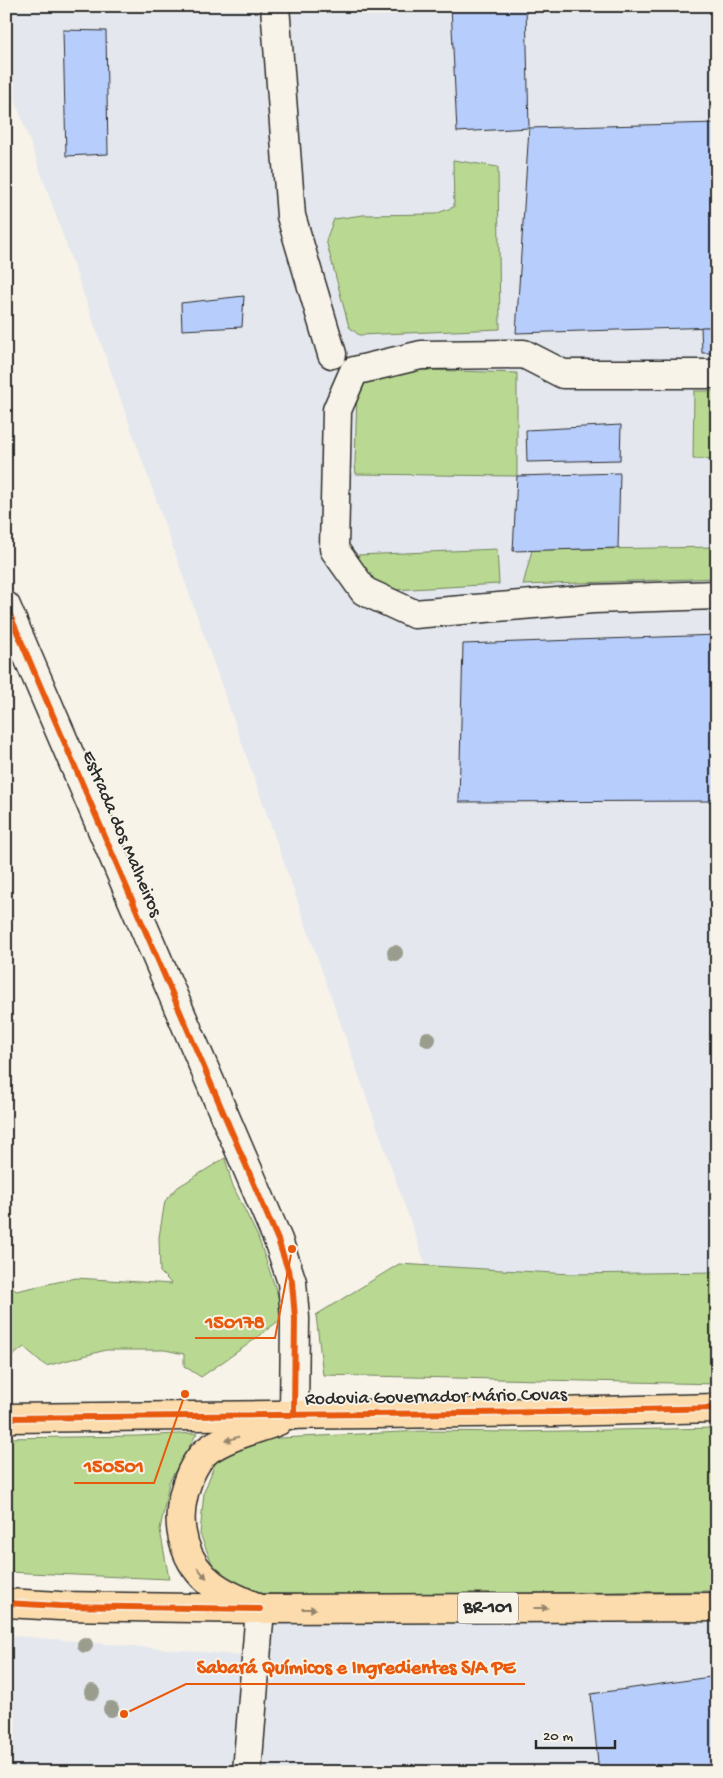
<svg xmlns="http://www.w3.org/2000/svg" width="723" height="1778" viewBox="0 0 723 1778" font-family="'Gochi Hand',sans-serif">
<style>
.built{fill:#e4e8ee}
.green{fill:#b9d992;stroke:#72825e}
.building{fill:#b7cefd;stroke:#2b2b2b}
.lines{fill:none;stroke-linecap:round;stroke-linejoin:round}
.minor-casing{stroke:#2b2b2b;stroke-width:31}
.highway-casing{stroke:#2b2b2b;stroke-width:31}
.minor{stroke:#f7f3e8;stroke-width:28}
.highway{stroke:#fcdcac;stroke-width:28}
.cycleway-casing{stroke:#f7f3e8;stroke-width:9}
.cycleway{stroke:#e8590c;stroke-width:6}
.tree{fill:#9a9d8e}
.oneway{fill:#94846c}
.labels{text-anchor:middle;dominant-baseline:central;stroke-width:4;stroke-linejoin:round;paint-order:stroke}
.shield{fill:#f7f3e8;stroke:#686764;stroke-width:1}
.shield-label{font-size:18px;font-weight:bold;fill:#2b2b2b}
.street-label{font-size:19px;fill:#2b2b2b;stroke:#f7f3e8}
.leader{fill:none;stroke:#e8590c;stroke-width:2}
.callout-dot{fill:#e8590c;stroke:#f7f3e8;stroke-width:2}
.callout-label{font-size:20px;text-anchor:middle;font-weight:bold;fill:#e8590c;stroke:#f7f3e8;stroke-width:4;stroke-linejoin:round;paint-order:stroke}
</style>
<rect width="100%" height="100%" fill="#f7f3e8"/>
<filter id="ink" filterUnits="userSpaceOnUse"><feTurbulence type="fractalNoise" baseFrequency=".02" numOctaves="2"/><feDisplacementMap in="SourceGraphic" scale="10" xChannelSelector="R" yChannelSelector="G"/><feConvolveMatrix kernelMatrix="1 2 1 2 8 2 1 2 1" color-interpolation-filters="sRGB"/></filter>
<g filter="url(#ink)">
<!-- built -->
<g class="built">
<polygon points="6,6 717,6 717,1337 451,1337 6,74"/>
<polygon points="717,1611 717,1772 254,1772 271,1617"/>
<polygon points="6,1635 247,1656 236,1772 6,1772"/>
</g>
<!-- green -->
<g class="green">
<polygon points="453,160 498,167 500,329 359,335 349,327 326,240 334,219 363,215 435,214 454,207"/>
<polygon points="366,368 517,373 517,476 356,474 355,464 357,392"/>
<polygon points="694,391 717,391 717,460 693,459"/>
<polygon points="717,547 717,578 523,585 532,550"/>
<polygon points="497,549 499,584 393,590 375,589 362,574 358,555"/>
<polygon points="225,1158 232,1184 258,1237 285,1316 247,1345 201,1377 184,1366 184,1354 165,1350 106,1350 46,1366 24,1347 6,1361 6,1280 16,1291 76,1278 172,1284 160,1272 159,1237 165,1201 178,1187"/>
<polygon points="399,1264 571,1274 717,1272 717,1384 323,1375 316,1315"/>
<polygon points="717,1428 717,1591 325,1595 249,1593 213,1566 200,1534 204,1492 216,1461 260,1439 422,1431 512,1432"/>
<polygon points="197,1433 169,1482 160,1530 169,1579 6,1572 6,1438 138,1436"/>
</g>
<!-- building -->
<g class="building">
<polygon points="62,6 90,6 62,11"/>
<polygon points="451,6 526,6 529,128 457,132"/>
<polygon points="63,30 106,31 108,154 66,156"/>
<polygon points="717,123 717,327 516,333 529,128"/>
<polygon points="244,296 242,327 182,330 181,303"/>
<polygon points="701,327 717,327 717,353 702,353"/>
<polygon points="621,425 620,460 527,462 526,430"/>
<polygon points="620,473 618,548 513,551 517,476"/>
<polygon points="717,635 717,801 459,802 463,644"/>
<polygon points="717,1676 717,1772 599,1772 591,1694"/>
</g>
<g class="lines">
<defs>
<g id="minor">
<polyline points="275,6 291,216 332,354"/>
<polyline points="717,374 563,374 524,354 421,355 354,371 337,410 334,549 364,591 414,614 593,599 717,595"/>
<polyline points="6,606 278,1240 292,1282 295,1318 294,1415"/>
<polyline points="247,1772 260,1609"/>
</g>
<g id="highway">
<polyline points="6,1418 557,1412 717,1408"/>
<polyline points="6,1603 60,1606 260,1609 717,1607"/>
<path d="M254,1606C240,1600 225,1594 213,1585C184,1563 175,1527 184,1493C188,1478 195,1460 208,1450C227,1436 256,1430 278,1421"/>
</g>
</defs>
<!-- minor casing -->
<use href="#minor" class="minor-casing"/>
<!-- highway casing -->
<use href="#highway" class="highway-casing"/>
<!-- minor -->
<use href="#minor" class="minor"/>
<!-- highway -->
<use href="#highway" class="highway"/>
<defs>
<g id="cycleway">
<polyline points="6,606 278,1240 292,1282 295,1318 294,1415"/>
<polyline points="6,1418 557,1412 717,1408"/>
<polyline points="6,1603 60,1606 260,1609"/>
</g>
</defs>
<!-- cycleway casing -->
<use href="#cycleway" class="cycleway-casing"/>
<!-- cycleway -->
<use href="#cycleway" class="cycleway"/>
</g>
<!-- trees -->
<g class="tree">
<circle cx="395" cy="953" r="8"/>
<circle cx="428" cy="1039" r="8"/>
<circle cx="85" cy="1645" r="8"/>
<circle cx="92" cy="1692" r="8"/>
<circle cx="111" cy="1709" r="8"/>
</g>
<!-- one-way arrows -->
<defs><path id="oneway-solid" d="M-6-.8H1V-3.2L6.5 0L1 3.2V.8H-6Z" transform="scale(1.25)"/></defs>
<g class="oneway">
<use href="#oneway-solid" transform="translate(232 1439) rotate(161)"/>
<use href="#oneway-solid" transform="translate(202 1573) rotate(48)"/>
<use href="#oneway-solid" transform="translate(541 1608)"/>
<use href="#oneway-solid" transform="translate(309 1609)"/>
</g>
</g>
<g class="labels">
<!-- shield labels -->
<rect class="shield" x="458" y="1592.5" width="60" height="31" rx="4"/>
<g class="shield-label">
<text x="488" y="1608">BR-101</text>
</g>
<!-- street labels -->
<g class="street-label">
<text transform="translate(121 834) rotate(67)">Estrada dos Malheiros</text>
<text transform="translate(436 1398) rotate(-1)">Rodovia Governador Mário Covas</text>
</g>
</g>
<!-- callouts -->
<path class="leader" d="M292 1249L275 1338H195M185 1394L154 1483H74M124 1714L186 1684H525"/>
<g class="callout-dot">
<circle cx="292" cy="1249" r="5"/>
<circle cx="185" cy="1394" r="5"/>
<circle cx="124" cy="1714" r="5"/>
</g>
<g class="callout-label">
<text x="235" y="1328">150178</text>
<text x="114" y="1472">150501</text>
<text x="356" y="1673">Sabará Químicos e Ingredientes S/A PE</text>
</g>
<!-- margin -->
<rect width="723" height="1778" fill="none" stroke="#f7f3e8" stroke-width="25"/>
<rect x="12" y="12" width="698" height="1753" fill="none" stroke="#2b2b2b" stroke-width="2" filter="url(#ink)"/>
<!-- scale -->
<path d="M536 1740v8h79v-8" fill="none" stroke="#2b2b2b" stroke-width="2.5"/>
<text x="543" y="1740" font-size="15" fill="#2b2b2b" stroke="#f7f3e8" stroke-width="4" paint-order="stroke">20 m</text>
</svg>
